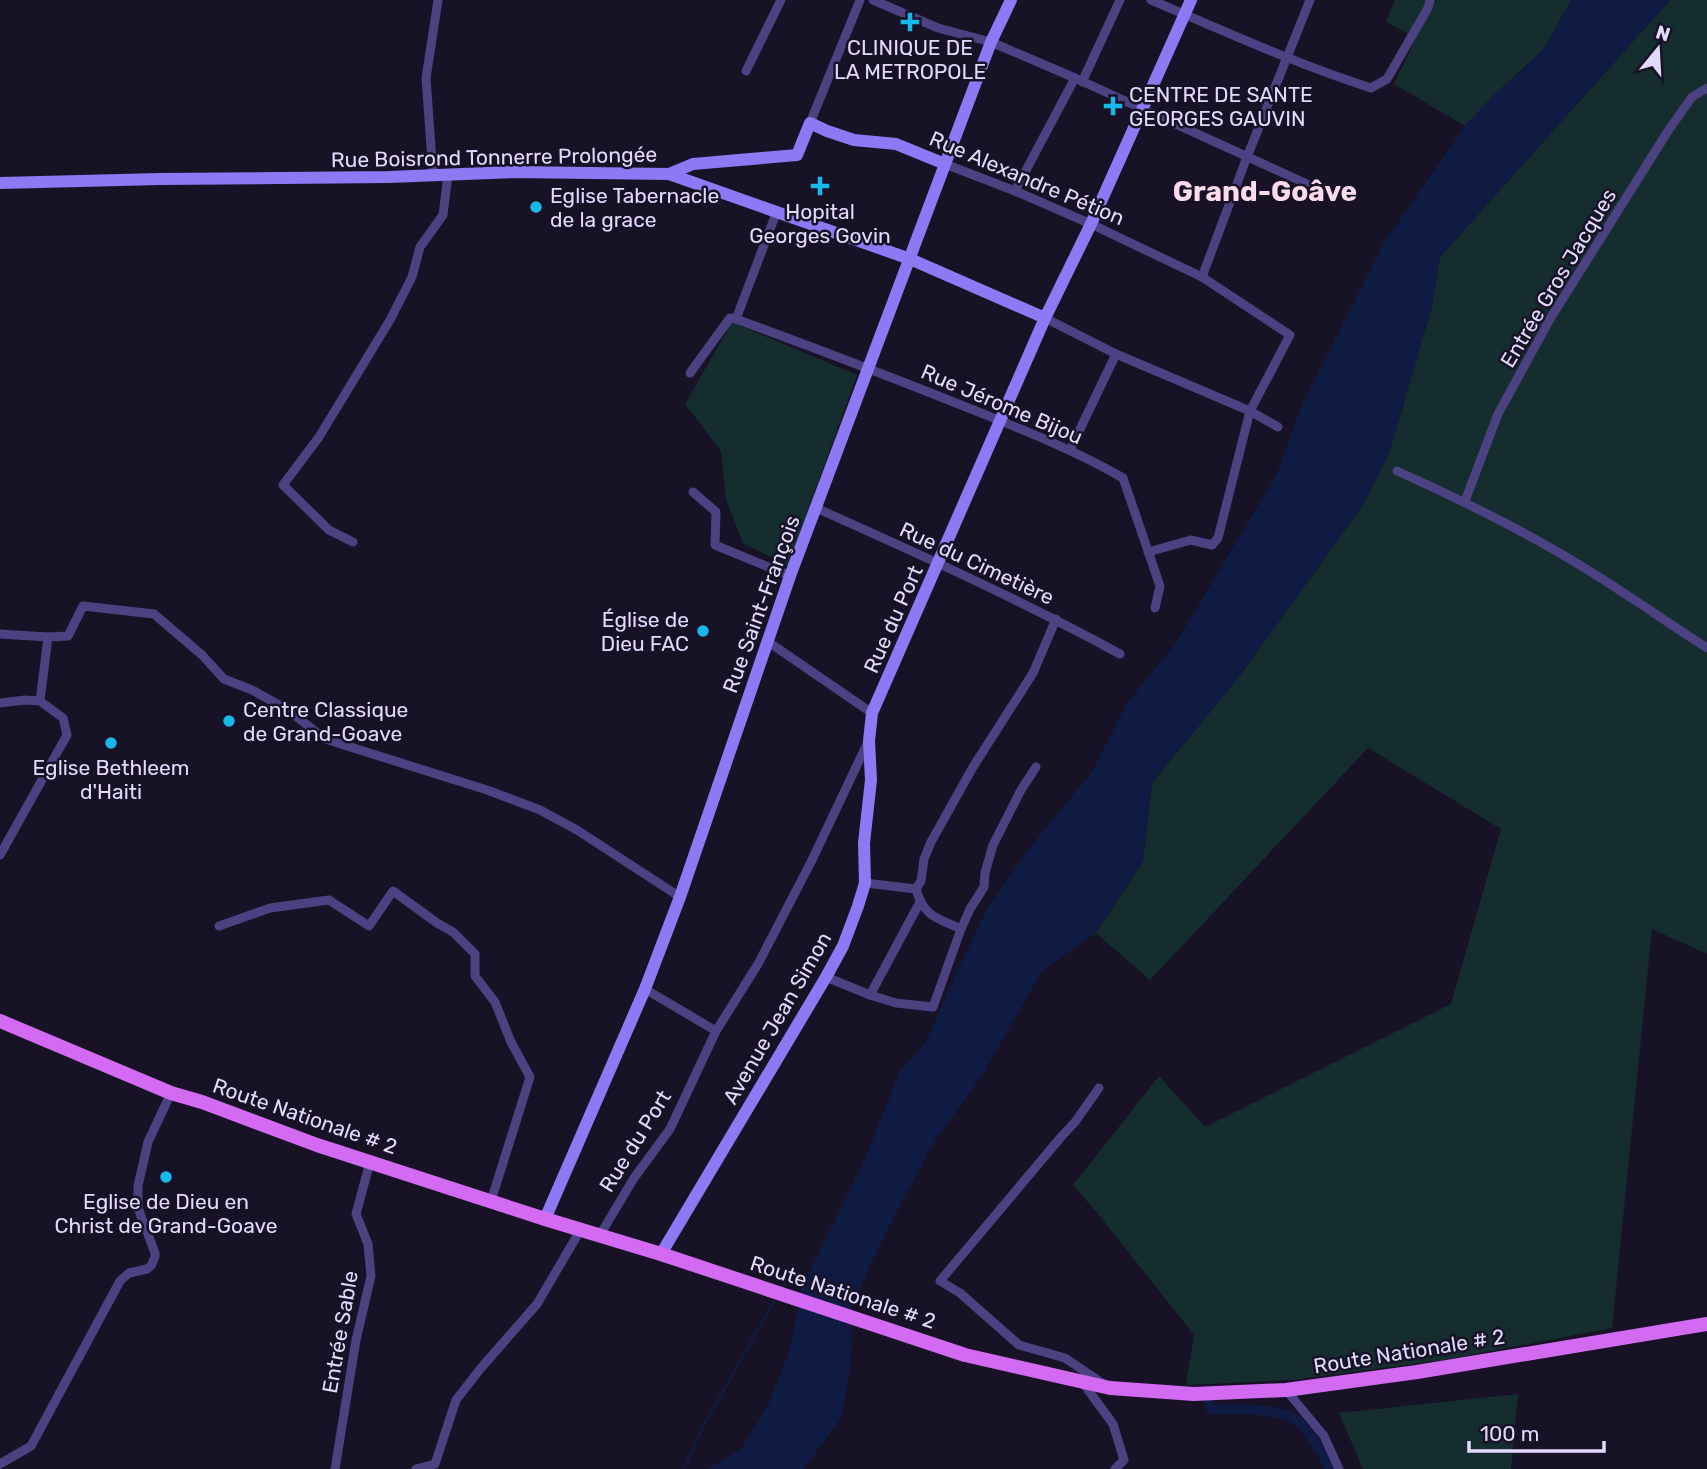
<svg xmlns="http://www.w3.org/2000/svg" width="1707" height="1469" viewBox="0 0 1707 1469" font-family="Rubik,sans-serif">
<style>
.green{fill:#152d2f}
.water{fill:#0f1b42}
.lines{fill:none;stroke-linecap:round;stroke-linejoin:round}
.stream{stroke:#0f1b42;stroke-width:2.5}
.canal{stroke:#0f1b42;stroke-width:10}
.street{stroke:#4c4181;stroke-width:9}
.secondary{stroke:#8d79f3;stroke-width:12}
.primary{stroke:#d26bf2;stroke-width:14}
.poi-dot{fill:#17b9eb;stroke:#181226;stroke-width:2.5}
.labels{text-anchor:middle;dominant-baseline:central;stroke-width:5;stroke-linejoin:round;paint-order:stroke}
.poi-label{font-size:21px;fill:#e2dafc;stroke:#181226}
.street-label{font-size:21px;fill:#e2dafc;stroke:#181226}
.district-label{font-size:28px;font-weight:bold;fill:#fcdcec;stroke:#181226}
</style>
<rect width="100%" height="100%" fill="#181226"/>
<!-- green -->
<g class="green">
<polygon points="1395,0 1571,0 1544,49 1493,96 1465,126 1394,84 1416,38 1386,22"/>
<polygon points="1670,0 1707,0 1707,954 1652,929 1612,1328 1443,1360 1292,1380 1186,1385 1194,1335 1099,1215 1073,1185 1159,1076 1205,1127 1451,1004 1501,829 1368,748 1150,980 1096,933 1143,861 1152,783 1241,674 1363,505 1389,453 1431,310 1440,257"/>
<polygon points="732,322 857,375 788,566 743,543 726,500 721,451 685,404"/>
<polygon points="1518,1394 1511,1469 1363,1469 1339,1413"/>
</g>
<!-- water -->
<polygon class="water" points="1571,0 1670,0 1440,257 1431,310 1389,453 1363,505 1241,674 1152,783 1143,861 1096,933 1042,971 981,1077 931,1147 891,1223 868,1270 851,1312 852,1351 848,1383 841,1418 804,1469 707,1469 741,1449 769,1403 790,1349 802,1286 864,1161 900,1071 926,1042 954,978 987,909 1027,851 1092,772 1127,703 1176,643 1277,474 1300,409 1383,244 1465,126 1493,96 1544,49"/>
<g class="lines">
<!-- stream -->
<g class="stream">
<polyline points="780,1290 786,1281"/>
<polyline points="684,1469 703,1427 775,1299"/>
</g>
<!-- canal -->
<path class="canal" d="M1208,1400L1211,1409C1233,1410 1279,1407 1296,1420C1308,1428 1324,1456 1330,1469"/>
<!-- street -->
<g class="street">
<polyline points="873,0 938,28 991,42 1075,78 1307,184"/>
<path d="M1151,0C1224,31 1296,64 1371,88L1387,79L1428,8L1430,0"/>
<polyline points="746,71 781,0"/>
<polyline points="1082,82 1120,0"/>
<polyline points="810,123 860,0"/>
<polyline points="945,164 1015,191 1091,224 1202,277 1290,335 1250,411 1218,538 1212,545 1191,540 1148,552"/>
<polyline points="433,175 426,78 438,0"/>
<polyline points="1015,191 1075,78"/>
<polyline points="1202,277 1247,157 1310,0"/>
<polyline points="1045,318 1116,354 1250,411 1278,427"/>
<path d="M736,319C815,348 894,378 971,409C1023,430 1075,450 1123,478L1160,586L1155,608"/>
<polyline points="690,373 730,318 736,319 777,211"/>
<polyline points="1070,450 1116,354"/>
<path d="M1397,471C1464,501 1529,533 1591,572C1630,596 1668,623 1707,648"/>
<polyline points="693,492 716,512 715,545 790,576"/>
<polyline points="1465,501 1498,414 1550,319 1668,131 1692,97 1707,88"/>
<path d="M816,508C919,554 1021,600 1120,654"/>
<polyline points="353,542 329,530 283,485 319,437 390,320 412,277 420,247 443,215 448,175"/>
<polyline points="0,634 48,637 68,636 83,606 154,614 202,655 224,679 252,690 288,710 325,739 487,790 540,810 577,830 680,897"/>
<polyline points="767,641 872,713"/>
<polyline points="0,703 25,700 40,701"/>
<polyline points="0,855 67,735 63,718 40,701 48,637"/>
<path d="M865,883L916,889C924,917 937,918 961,929"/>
<polyline points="916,889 921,881 924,859 931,842 973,767 1033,673 1056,619"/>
<polyline points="219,926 270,908 329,900 369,926 393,891 437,923 453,932 475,954 475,976 495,1002 511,1042 530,1077 491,1201"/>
<polyline points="826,977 870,995 896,1003 933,1007 961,929 970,909 984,887 985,873 993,845 1021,790 1036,767"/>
<polyline points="645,989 716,1031"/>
<polyline points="870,995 920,902"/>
<polyline points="1099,1088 1075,1122 1061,1137 940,1281 960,1293 1019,1345 1065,1358 1102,1383"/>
<polyline points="600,1235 634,1178 670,1129 716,1031 758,964 811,862 868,742"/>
<polyline points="1083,1383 1113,1424 1124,1460 1115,1469"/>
<polyline points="1286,1390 1324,1436 1339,1469"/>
<polyline points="0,1464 31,1446 120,1281 129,1273 147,1269 151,1266 155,1257 155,1253 138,1208 138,1186 148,1142 171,1093"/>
<polyline points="335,1469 356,1340 371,1276 368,1244 356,1214 370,1162"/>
<polyline points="416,1469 435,1464 456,1400 481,1368 537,1304 581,1229"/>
</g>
<!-- secondary -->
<g class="secondary">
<polyline points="669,174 693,164 797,155 810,123 827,131 854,140 896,144 945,164"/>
<polyline points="0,183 160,179 389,177 513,172 669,174 910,259 1045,318"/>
<polyline points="545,1219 645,989 680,897 790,576 991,42 1011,0"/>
<polyline points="661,1254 826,977 843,946 858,906 865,883 864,843 871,780 869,741 872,713 1045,318 1091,224 1191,0"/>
</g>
<!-- primary -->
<polyline class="primary" points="0,1021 171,1093 202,1102 317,1145 545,1219 661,1254 965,1355 1110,1388 1194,1394 1286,1390 1417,1372 1707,1324"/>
</g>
<!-- markers -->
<g class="poi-dot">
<path d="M906.5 11.5h7v7h7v7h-7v7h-7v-7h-7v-7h7z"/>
<path d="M1109.5 95.5h7v7h7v7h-7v7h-7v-7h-7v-7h7z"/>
<path d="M816.5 175.5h7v7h7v7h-7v7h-7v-7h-7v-7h7z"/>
<circle cx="536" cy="207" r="7"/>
<circle cx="703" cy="631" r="7"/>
<circle cx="229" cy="721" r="7"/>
<circle cx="111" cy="743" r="7"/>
<circle cx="166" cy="1177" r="7"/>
</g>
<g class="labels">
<!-- poi labels -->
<g class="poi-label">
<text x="910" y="47">CLINIQUE DE<tspan x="910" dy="24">LA METROPOLE</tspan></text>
<text x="1129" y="94" text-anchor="start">CENTRE DE SANTE<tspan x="1129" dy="24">GEORGES GAUVIN</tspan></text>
<text x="550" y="195" text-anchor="start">Eglise Tabernacle<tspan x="550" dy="24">de la grace</tspan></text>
<text x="820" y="211">Hopital<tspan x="820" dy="24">Georges Govin</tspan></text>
<text x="689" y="619" text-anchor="end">Église de<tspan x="689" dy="24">Dieu FAC</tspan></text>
<text x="243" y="709" text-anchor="start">Centre Classique<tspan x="243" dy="24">de Grand-Goave</tspan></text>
<text x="111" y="767">Eglise Bethleem<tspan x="111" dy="24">d'Haiti</tspan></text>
<text x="166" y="1201">Eglise de Dieu en<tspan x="166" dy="24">Christ de Grand-Goave</tspan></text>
</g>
<!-- street labels -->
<g class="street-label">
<text transform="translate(494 157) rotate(-1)">Rue Boisrond Tonnerre Prolongée</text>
<text transform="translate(1027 178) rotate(23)">Rue Alexandre Pétion</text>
<text transform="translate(1558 278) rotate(-59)">Entrée Gros Jacques</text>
<text transform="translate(1002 404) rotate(23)">Rue Jérome Bijou</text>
<text transform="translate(977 563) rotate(25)">Rue du Cimetière</text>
<text transform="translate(761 604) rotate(-70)">Rue Saint-François</text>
<text transform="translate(893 619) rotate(-66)">Rue du Port</text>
<text transform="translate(777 1018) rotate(-60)">Avenue Jean Simon</text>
<text transform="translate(305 1116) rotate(19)">Route Nationale # 2</text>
<text transform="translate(635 1141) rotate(-58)">Rue du Port</text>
<text transform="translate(843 1292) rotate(18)">Route Nationale # 2</text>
<text transform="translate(340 1332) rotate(-80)">Entrée Sable</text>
<text transform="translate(1409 1351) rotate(-9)">Route Nationale # 2</text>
</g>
<!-- district labels -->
<g class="district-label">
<text x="1265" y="191">Grand-Goâve</text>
</g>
</g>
<!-- north arrow -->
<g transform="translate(1658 49) rotate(18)" stroke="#181226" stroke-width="5" paint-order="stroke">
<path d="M0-5L12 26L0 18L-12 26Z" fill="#e2dafc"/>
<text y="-10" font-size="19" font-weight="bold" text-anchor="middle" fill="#e2dafc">N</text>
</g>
<!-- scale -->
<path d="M1469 1441v10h135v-10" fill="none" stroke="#e2dafc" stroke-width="3.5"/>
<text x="1480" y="1441" font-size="21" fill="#e2dafc" stroke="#181226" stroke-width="5" paint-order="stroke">100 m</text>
</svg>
